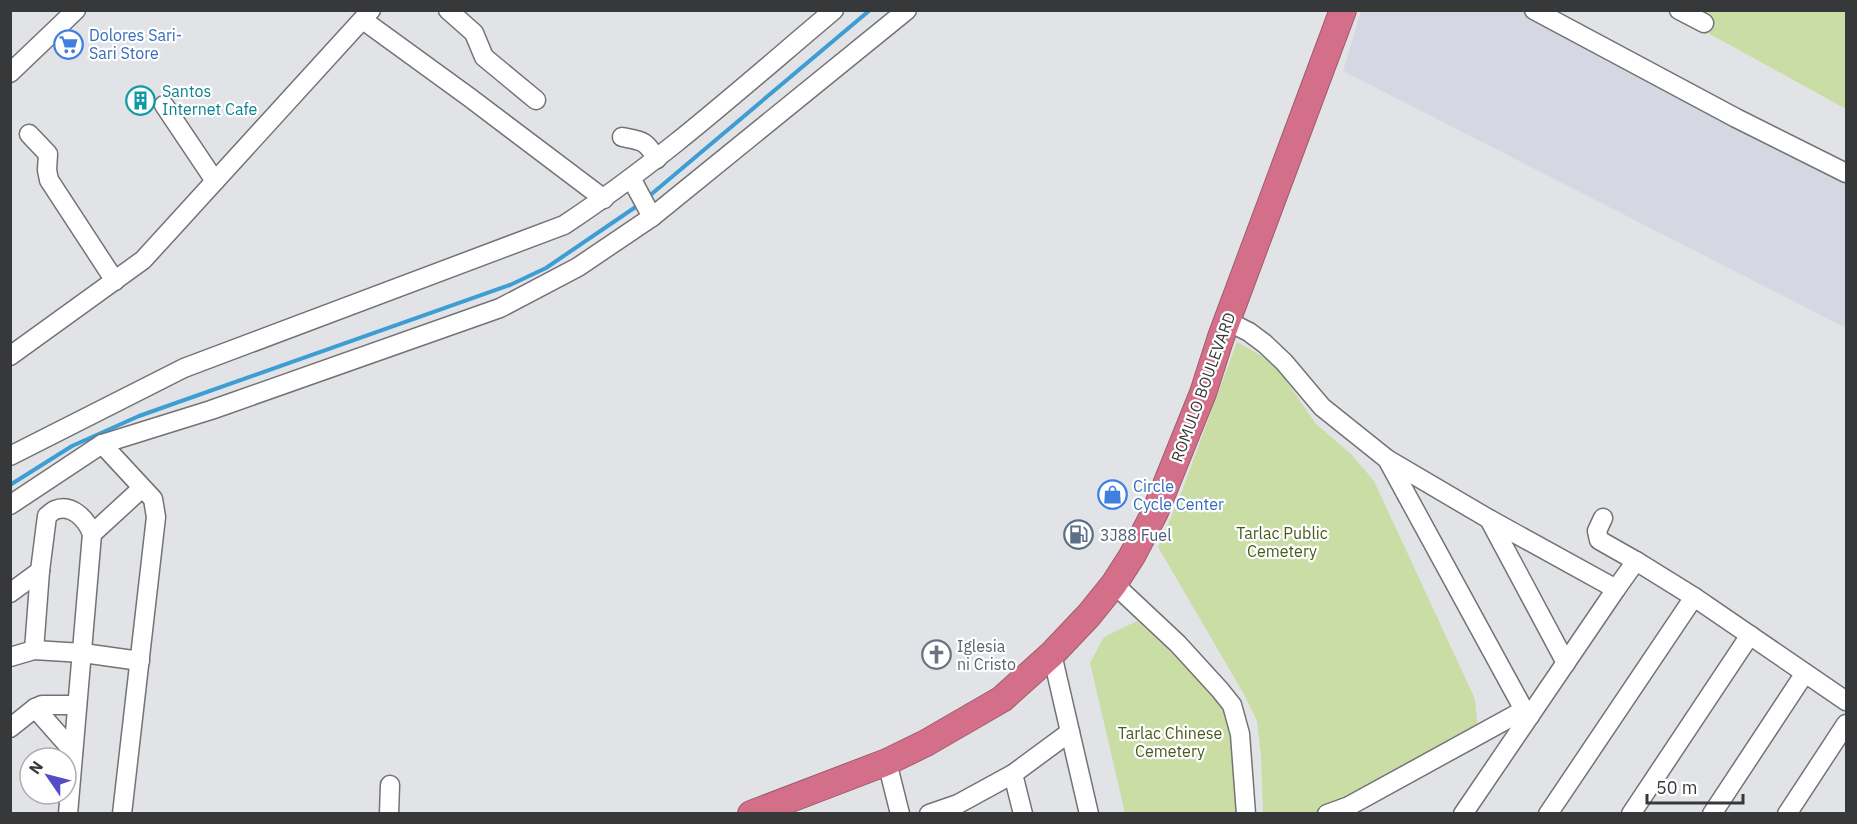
<svg xmlns="http://www.w3.org/2000/svg" width="1857" height="824" viewBox="0 0 1857 824" font-family="'IBM Plex Sans',sans-serif">
<style>
.built{fill:#d5d8e2}
.green{fill:#cadda5}
.lines{fill:none;stroke-linecap:round;stroke-linejoin:round}
.stream{stroke:#3d9dd5;stroke-width:4}
.minor-casing{stroke:#737376;stroke-width:21}
.highway-casing{stroke:#9d5c6e;stroke-width:28}
.minor{stroke:#fff;stroke-width:18}
.highway{stroke:#d46f8a;stroke-width:26}
.labels{text-anchor:middle;dominant-baseline:central;stroke-width:4.5;stroke-linejoin:round;paint-order:stroke}
.shop-label{font-size:16px;fill:#366cbe;stroke:#fff;text-anchor:start}
.culture-label{font-size:16px;fill:#0d838f;stroke:#fff;text-anchor:start}
.street-label{font-size:16px;fill:#373839;stroke:#fff}
.park-label{font-size:16px;fill:#495a1a;stroke:#fff}
.service-label{font-size:16px;fill:#4e5e75;stroke:#fff;text-anchor:start}
.worship-label{font-size:16px;fill:#5b616d;stroke:#fff;text-anchor:start}
</style>
<rect width="100%" height="100%" fill="#e2e3e6"/>
<!-- built -->
<polygon class="built" points="1361,11 1529,11 1846,184 1846,328 1343,71"/>
<!-- green -->
<g class="green">
<polygon points="1668,11 1846,11 1846,109"/>
<polygon points="1237,342 1274,363 1316,424 1352,455 1374,481 1475,699 1478,733 1319,813 1263,813 1261,756 1257,721 1245,696 1158,547 1180,496"/>
<polygon points="1137,621 1222,699 1231,735 1237,770 1237,813 1125,813 1090,663 1104,637"/>
</g>
<g class="lines">
<!-- stream -->
<g class="stream">
<polyline points="648,197 870,10"/>
<polyline points="10,485 72,446 139,416 510,285 546,268 637,206"/>
</g>
<defs>
<g id="minor">
<polyline points="448,10 474,33 484,57 536,100"/>
<polyline points="1534,10 1736,118 1846,173"/>
<polyline points="1679,10 1704,23"/>
<polyline points="363,20 469,97 604,199"/>
<polyline points="10,73 76,10"/>
<polyline points="164,105 215,181"/>
<polyline points="29,134 48,154 47,170 49,180 115,281"/>
<path d="M622,137C643,141 645,140 657,159"/>
<polyline points="631,178 652,217"/>
<polyline points="1227,321 1249,332 1265,344 1284,362 1322,407 1387,459 1524,710 1530,716"/>
<polyline points="10,356 143,260 371,10"/>
<polyline points="102,444 153,499 156,517 122,814"/>
<path d="M10,456L184,368L564,225C660,162 746,84 834,10"/>
<polyline points="1387,459 1489,519 1616,589 1463,814"/>
<polyline points="10,505 102,444 211,410 500,308 578,267 652,217 907,10"/>
<polyline points="1603,518 1597,531 1599,540 1636,561"/>
<polyline points="1489,519 1566,663"/>
<polyline points="92,534 142,488"/>
<polyline points="1114,584 1178,644 1220,690 1232,705 1240,734 1246,814"/>
<polyline points="1616,589 1636,561 1694,597 1846,701"/>
<polyline points="10,593 40,571"/>
<path d="M34,650L40,571L47,516C50,514 52,511 55,510C72,503 87,520 92,534L68,814"/>
<polyline points="1052,654 1089,814"/>
<polyline points="10,657 34,650 83,653 140,661"/>
<polyline points="35,708 73,751"/>
<polyline points="10,728 35,708 42,705 77,705"/>
<polyline points="887,762 900,814"/>
<polyline points="1013,774 1023,814"/>
<polyline points="389,814 390,785"/>
<polyline points="929,814 958,804 1013,774 1070,732"/>
<polyline points="1327,814 1349,806 1524,710"/>
<polyline points="1548,814 1694,597"/>
<polyline points="1631,814 1750,635"/>
<polyline points="1712,814 1805,673"/>
<polyline points="1787,814 1846,724"/>
</g>
<polyline id="highway" points="751,814 887,762 926,743 1002,699 1052,654 1089,615 1114,584 1132,556 1155,512 1203,393 1221,337 1343,10"/>
</defs>
<!-- minor casing -->
<use href="#minor" class="minor-casing"/>
<!-- highway casing -->
<use href="#highway" class="highway-casing"/>
<!-- minor -->
<use href="#minor" class="minor"/>
<!-- highway -->
<use href="#highway" class="highway"/>
</g>
<!-- icons -->
<defs>
<symbol id="supermarket-ring" viewBox="-11 -11 22 22"><circle r="9.5" fill="#fff" stroke="#3f7fe0" stroke-width="1.5"/><path d="M-6-5.5h2.5l.6 2H6L4.5 2H-2.5L-4.4-4H-6ZM-1.5 3.2a1.3 1.3 0 1 0 .1 0ZM3 3.2a1.3 1.3 0 1 0 .1 0Z" fill="#3f7fe0"/></symbol>
<symbol id="building-ring" viewBox="-11 -11 22 22"><circle r="9.5" fill="#fff" stroke="#0f9aa8" stroke-width="1.5"/><path d="M-4-6H4V6H1V3H-1V6H-4ZM-2.5-4.3h1.7v1.8h-1.7ZM.8-4.3h1.7v1.8H.8ZM-2.5-1h1.7V.8h-1.7ZM.8-1h1.7V.8H.8Z" fill="#0f9aa8"/></symbol>
<symbol id="shop-ring" viewBox="-11 -11 22 22"><circle r="9.5" fill="#fff" stroke="#3f7fe0" stroke-width="1.5"/><path d="M-5-2.5h2.3a2.7 3.5 0 0 1 5.4 0H5L5.5 6h-11ZM-1.5-2.5h3a1.5 2.3 0 0 0-3 0Z" fill="#3f7fe0"/></symbol>
<symbol id="fuel-ring" viewBox="-11 -11 22 22"><circle r="9.5" fill="#fff" stroke="#5c6f8a" stroke-width="1.5"/><path d="M-5.5-6h7V0h2V4h1.3V-2.5L3-4.5l.8-.8L6-3V5H2.5V1h-1V6h-7ZM-4.2-4.7v3.2H.2V-4.7Z" fill="#5c6f8a"/></symbol>
<symbol id="church-ring" viewBox="-11 -11 22 22"><circle r="9.5" fill="#fff" stroke="#6b7280" stroke-width="1.5"/><path d="M-1.2-6h2.4v3.5h3.3v2.4h-3.3V6h-2.4V-.1h-3.3v-2.4h3.3Z" fill="#6b7280"/></symbol>
</defs>
<g fill-rule="evenodd">
<use href="#supermarket-ring" x="52" y="28" width="33" height="33"/>
<use href="#building-ring" x="124" y="84" width="33" height="33"/>
<use href="#shop-ring" x="1096" y="478" width="33" height="33"/>
<use href="#fuel-ring" x="1062" y="518" width="33" height="33"/>
<use href="#church-ring" x="920" y="638" width="33" height="33"/>
</g>
<g class="labels">
<!-- shop labels -->
<g class="shop-label">
<text x="89" y="35">Dolores Sari-<tspan x="89" dy="18">Sari Store</tspan></text>
<text x="1133" y="486">Circle<tspan x="1133" dy="18">Cycle Center</tspan></text>
</g>
<!-- culture labels -->
<g class="culture-label">
<text x="162" y="91">Santos<tspan x="162" dy="18">Internet Cafe</tspan></text>
</g>
<!-- street labels -->
<g class="street-label">
<text transform="translate(1203 387) rotate(-70)">ROMULO BOULEVARD</text>
</g>
<!-- park labels -->
<g class="park-label">
<text x="1282" y="533">Tarlac Public<tspan x="1282" dy="18">Cemetery</tspan></text>
<text x="1170" y="733">Tarlac Chinese<tspan x="1170" dy="18">Cemetery</tspan></text>
</g>
<!-- service labels -->
<g class="service-label">
<text x="1100" y="535">3J88 Fuel</text>
</g>
<!-- worship labels -->
<g class="worship-label">
<text x="957" y="646">Iglesia<tspan x="957" dy="18">ni Cristo</tspan></text>
</g>
</g>
<!-- border -->
<rect width="1857" height="824" fill="none" stroke="#373839" stroke-width="24"/>
<!-- north arrow -->
<g transform="translate(48 776) rotate(305)"><circle r="28" fill="#ffffff" stroke="#afafb0" stroke-width="1.5"/>
<path d="M0-4.5L10 22L0 15L-10 22Z" fill="#534cc4"/>
<text y="-9" font-size="16" font-weight="bold" text-anchor="middle" fill="#373839">N</text>
</g>
<!-- scale -->
<path d="M1647 794v9h96v-9" fill="none" stroke="#373839" stroke-width="3"/>
<text x="1656" y="794" font-size="18" fill="#373839" stroke="#ffffff" stroke-width="4.5" paint-order="stroke">50 m</text>
</svg>
